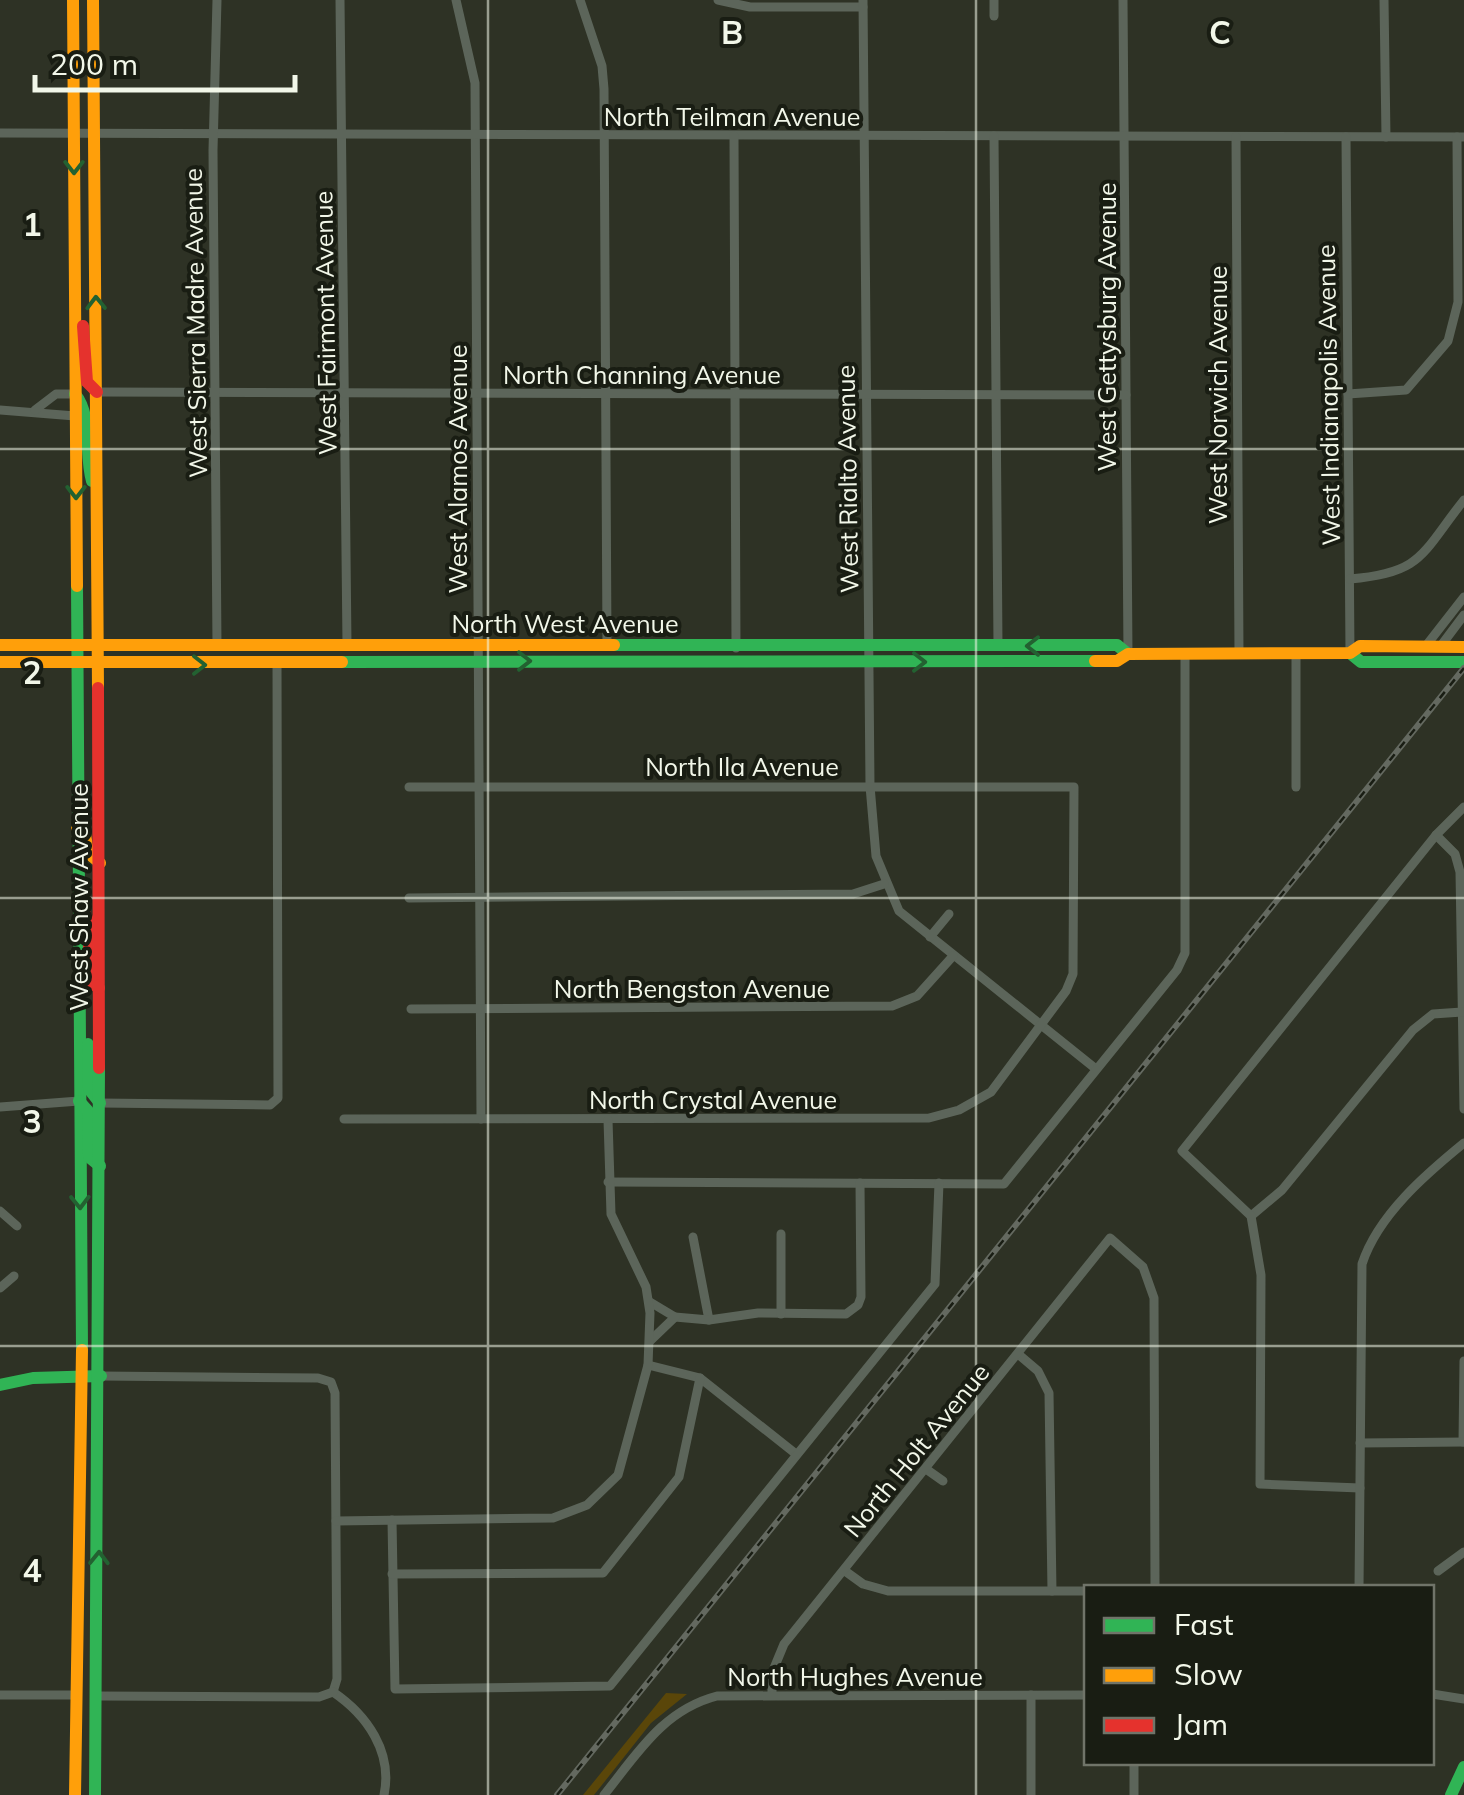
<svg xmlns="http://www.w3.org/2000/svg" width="1464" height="1795" viewBox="0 0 1464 1795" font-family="Mulish,sans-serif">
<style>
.green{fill:#5a4609}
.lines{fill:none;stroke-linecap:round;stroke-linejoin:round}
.street{stroke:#5c655a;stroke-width:9}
.fast{stroke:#30b455;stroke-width:12}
.slow{stroke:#ff9f0a;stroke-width:12}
.jam{stroke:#e5322d;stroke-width:12}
.rail-casing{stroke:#646960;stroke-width:6}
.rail{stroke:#191d13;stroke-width:2.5;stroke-dasharray:8;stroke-linecap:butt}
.oneway{stroke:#236131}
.grid{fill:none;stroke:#f2f7e9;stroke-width:2.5;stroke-opacity:0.55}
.labels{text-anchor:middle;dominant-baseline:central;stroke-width:8;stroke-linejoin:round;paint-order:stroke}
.street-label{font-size:25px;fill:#f2f7e9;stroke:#191d13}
.grid-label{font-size:32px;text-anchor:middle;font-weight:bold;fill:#f2f7e9;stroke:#191d13;stroke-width:8;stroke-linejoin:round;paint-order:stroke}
</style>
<rect width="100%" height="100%" fill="#2e3225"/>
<!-- green -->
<polygon class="green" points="666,1693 687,1694 651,1723 594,1795 583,1795"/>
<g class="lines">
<!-- street -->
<g class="street">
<polyline points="340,0 347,645"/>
<polyline points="456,0 475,83 481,1119"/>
<polyline points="580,0 602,66 604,89 607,645"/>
<polyline points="718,0 750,7 863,7"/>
<polyline points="863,0 870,786 876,856 899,911 1096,1069"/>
<polyline points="994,0 994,16"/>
<polyline points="1123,0 1128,654"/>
<polyline points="1384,0 1386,137"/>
<polyline points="0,133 1464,137"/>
<polyline points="734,136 736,648"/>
<polyline points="994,136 998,646"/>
<polyline points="1236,137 1239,654"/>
<polyline points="1346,137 1350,653"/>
<polyline points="97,392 1126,395"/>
<polyline points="1348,394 1406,390 1448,341 1458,302 1457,137"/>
<polyline points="0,410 75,416"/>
<polyline points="35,410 56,394 75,394"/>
<path d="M1350,579C1423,573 1421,554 1464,500"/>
<polyline points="217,646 213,150 217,0"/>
<polyline points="1425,647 1464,597"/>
<polyline points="1440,647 1464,615"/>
<polyline points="1296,654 1296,787"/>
<polyline points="1436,835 1455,854 1460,872 1464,1109"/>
<polyline points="409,898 853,894 884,884"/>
<polyline points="930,937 949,914"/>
<polyline points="411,1009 892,1006 917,996 953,956"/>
<polyline points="100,1103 270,1105 278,1098 277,662"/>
<polyline points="0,1107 79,1101"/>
<polyline points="344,1119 929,1118 959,1110 991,1092 1066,991 1073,974 1074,787 409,787"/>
<polyline points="608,1182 1004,1184 1177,970 1185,953 1185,654"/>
<polyline points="0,1211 17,1226"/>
<polyline points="1251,1216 1282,1190 1413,1030 1433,1014 1462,1012"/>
<polyline points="693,1237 709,1320 758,1313 846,1314 858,1305 861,1297 860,1183"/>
<polyline points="0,1288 14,1276"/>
<polyline points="781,1314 781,1234"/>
<polyline points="675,1317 709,1320"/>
<polyline points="650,1341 675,1317 650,1302"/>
<polyline points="1018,1354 1038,1371 1049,1393 1052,1591"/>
<polyline points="648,1365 700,1378 796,1454"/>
<polyline points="101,1376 318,1378 331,1382 335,1393 337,1679 333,1692"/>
<polyline points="1463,1442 1464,1361"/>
<polyline points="1360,1443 1464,1442"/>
<polyline points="926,1469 943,1481"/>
<polyline points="1360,1488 1260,1484 1261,1275 1251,1216 1182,1151 1436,835 1464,807"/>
<polyline points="392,1520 395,1689 610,1686 935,1284 939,1183"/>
<polyline points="336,1521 553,1518 587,1505 618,1475 648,1365 650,1313 646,1287 611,1214 608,1120"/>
<polyline points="845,1571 863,1584 888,1591 1086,1591"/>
<polyline points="1438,1571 1464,1552"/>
<polyline points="392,1574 603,1573 679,1477 700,1378"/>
<path d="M1359,1588L1362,1264C1378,1215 1426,1174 1464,1143"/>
<path d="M333,1692C367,1715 393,1752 384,1795"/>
<polyline points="772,1694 772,1673 784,1644 1110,1238 1143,1267 1154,1298 1155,1588"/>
<polyline points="1432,1694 1464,1699"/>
<polyline points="0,1695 77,1695"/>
<polyline points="1031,1695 1031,1795"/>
<polyline points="97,1696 319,1697 333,1692"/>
<polyline points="1134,1762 1134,1795"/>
<path d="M604,1795C637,1754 663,1710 717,1696L1086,1695"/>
</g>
<!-- fast -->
<g class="fast">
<path d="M75,394C93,416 84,453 92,481"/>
<polyline points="77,586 82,1350"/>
<polyline points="614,645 1117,645 1128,654"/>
<polyline points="1350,653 1361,662 1464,662"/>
<polyline points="342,662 1095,661"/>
<polyline points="88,1044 89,1089 100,1103"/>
<polyline points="79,1101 88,1111 89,1157 100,1166"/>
<polyline points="0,1385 33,1378 101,1376"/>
<polyline points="95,1795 99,1068"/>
<polyline points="1451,1795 1464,1767"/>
</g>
<!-- slow -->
<g class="slow">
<polyline points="73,0 77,586"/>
<polyline points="93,0 98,688"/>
<polyline points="0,645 614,645"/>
<polyline points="1095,661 1117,661 1128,654 1350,653 1360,646 1464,647"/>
<polyline points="0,662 342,662"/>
<polyline points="77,829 85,834 88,853 100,863"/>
<polyline points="75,1795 82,1350"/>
</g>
<!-- jam -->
<g class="jam">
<polyline points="83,326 87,382 97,392"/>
<polyline points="98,688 99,1068"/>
<polyline points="81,904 89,923 89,981 99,988"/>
</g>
<defs>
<polyline id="rail" points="557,1795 1464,668"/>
</defs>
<!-- rail casing -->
<use href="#rail" class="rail-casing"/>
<!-- rail -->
<use href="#rail" class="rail"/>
</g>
<!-- one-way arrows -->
<defs><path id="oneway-chevron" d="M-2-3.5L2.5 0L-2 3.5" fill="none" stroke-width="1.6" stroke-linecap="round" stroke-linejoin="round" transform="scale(2.5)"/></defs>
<g class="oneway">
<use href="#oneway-chevron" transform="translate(74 167) rotate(90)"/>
<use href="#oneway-chevron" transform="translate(96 303) rotate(-91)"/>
<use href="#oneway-chevron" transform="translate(76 492) rotate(90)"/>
<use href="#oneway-chevron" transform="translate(1033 646) rotate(180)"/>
<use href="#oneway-chevron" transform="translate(524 661)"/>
<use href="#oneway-chevron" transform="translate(919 662)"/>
<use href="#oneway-chevron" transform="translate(199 665)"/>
<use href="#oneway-chevron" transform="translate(80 1202) rotate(89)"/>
<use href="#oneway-chevron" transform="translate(99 1558) rotate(-89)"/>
</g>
<!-- grid -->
<path class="grid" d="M488,0V1795M976,0V1795M0,449H1464M0,898H1464M0,1346H1464"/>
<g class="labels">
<!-- street labels -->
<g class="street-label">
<text x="732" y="116">North Teilman Avenue</text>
<text transform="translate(195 323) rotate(-91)">West Sierra Madre Avenue</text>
<text transform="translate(325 323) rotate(-91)">West Fairmont Avenue</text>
<text transform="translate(1106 327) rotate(-90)">West Gettysburg Avenue</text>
<text x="642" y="374">North Channing Avenue</text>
<text transform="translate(1217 395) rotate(-90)">West Norwich Avenue</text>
<text transform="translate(1328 395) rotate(-91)">West Indianapolis Avenue</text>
<text transform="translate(457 469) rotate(-90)">West Alamos Avenue</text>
<text transform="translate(847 479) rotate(-91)">West Rialto Avenue</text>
<text x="565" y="623">North West Avenue</text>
<text x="742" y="766">North Ila Avenue</text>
<text transform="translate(78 897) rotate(-90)">West Shaw Avenue</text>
<text x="692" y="988">North Bengston Avenue</text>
<text x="713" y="1099">North Crystal Avenue</text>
<text transform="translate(916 1450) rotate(-51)">North Holt Avenue</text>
<text x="855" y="1676">North Hughes Avenue</text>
</g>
</g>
<g class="grid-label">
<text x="732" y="44">B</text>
<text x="1220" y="44">C</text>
<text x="32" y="236">1</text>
<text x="32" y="684">2</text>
<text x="32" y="1133">3</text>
<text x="32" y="1582">4</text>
</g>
<!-- legend -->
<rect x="1084" y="1585" width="350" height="180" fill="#191d13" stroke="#707469" stroke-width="2.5"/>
<rect x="1104" y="1618" width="50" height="15" fill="#30b455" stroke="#707469" stroke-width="2.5"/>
<text x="1174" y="1635" font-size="30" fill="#f2f7e9">Fast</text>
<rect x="1104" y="1668" width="50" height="15" fill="#ff9f0a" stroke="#707469" stroke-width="2.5"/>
<text x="1174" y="1685" font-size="30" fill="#f2f7e9">Slow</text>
<rect x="1104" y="1718" width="50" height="15" fill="#e5322d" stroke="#707469" stroke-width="2.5"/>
<text x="1174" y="1735" font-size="30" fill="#f2f7e9">Jam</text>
<!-- scale -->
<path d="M35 75v15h260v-15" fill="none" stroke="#f2f7e9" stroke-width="5"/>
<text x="50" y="75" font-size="30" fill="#f2f7e9" stroke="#191d13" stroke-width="8" paint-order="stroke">200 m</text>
</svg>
